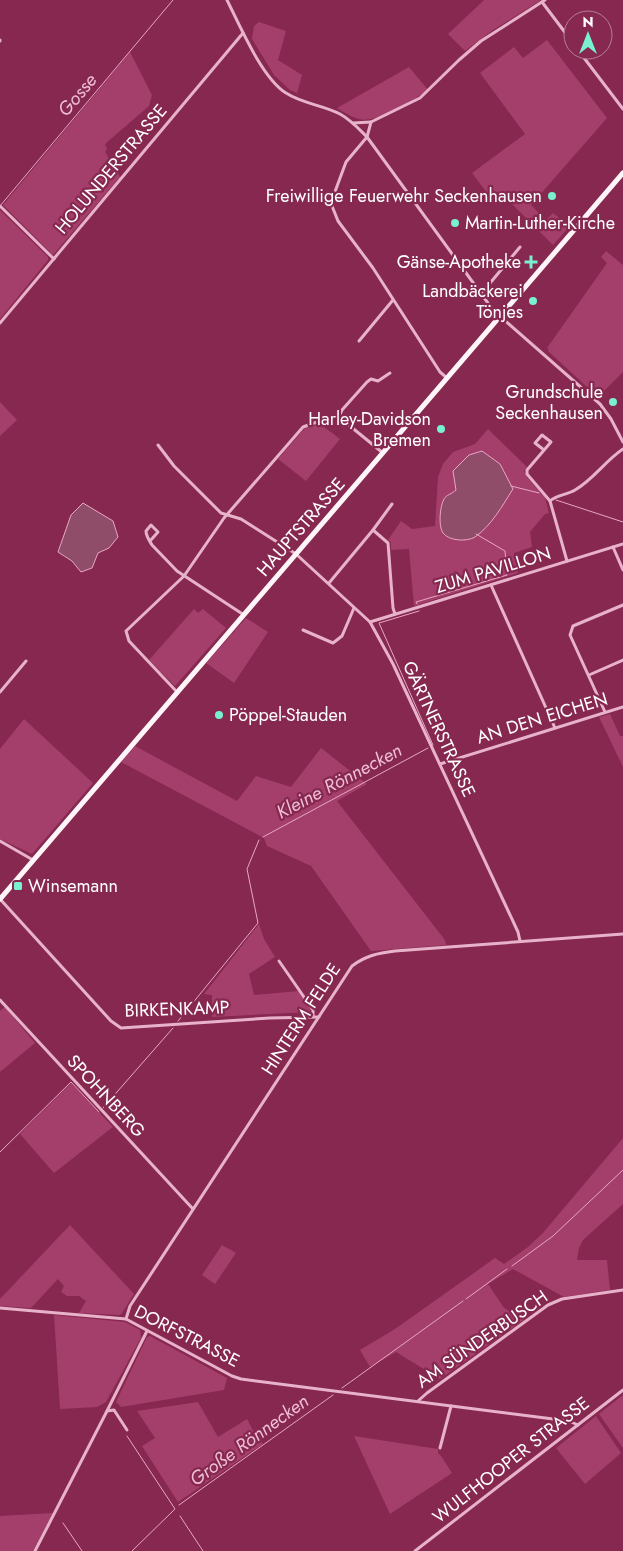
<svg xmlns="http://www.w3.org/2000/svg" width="623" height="1551" viewBox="0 0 623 1551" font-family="Jost,sans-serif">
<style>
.green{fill:#a43f6b}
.water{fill:#904d69;stroke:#e8a7c5}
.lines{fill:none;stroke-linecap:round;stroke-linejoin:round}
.stream{stroke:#e8a7c5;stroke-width:1}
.minor{stroke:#e8b3ca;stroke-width:3}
.primary{stroke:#fef5f8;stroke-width:5}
.poi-dot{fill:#79f0cf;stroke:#862850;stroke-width:2}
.labels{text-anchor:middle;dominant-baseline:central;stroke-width:4.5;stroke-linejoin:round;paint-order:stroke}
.street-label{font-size:18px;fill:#fff;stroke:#862850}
.poi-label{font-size:18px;fill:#fff;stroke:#862850;text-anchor:end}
.water-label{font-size:19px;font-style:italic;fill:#efbed4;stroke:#862850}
</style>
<rect width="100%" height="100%" fill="#862850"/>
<!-- green -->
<g class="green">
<polygon points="484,0 541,0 493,30 465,51 448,34"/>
<polygon points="259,22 286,31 278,60 302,75 297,93 290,90 274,75 252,39 254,26"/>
<polygon points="547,40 607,118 531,205 546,220 553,213 570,226 553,245 505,197 496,205 472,173 525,134 480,73 514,47 523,58"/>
<polygon points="130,52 152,95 149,106 105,144 107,149 105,152 120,177 53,255 3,205"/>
<path d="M409,67L428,90C413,100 377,124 359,119C351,117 344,112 337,108Z"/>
<polygon points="0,210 48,257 48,260 0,319"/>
<polygon points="606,251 623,265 623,372 598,397 548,351 549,350 547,348 607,263 601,257"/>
<polygon points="0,402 17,420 0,436"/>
<polygon points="320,424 340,439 306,481 278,459 305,428"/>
<polygon points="488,429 527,467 524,471 527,477 545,498 549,513 545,514 530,532 532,547 514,553 518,573 414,606 409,549 391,550 391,542 388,540 401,521 412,529 435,526 438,477 443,464 453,452 475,444"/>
<polygon points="194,609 198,613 203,609 226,628 175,686 149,660"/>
<polygon points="246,618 268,632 234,683 206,663"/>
<polygon points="610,714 620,736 623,736 623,767 599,717"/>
<polygon points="24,719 93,783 32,854 0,839 0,749"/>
<polygon points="135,746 237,801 256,776 291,787 321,748 367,784 337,801 445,940 446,945 371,951 311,866 267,846 264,838 121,762"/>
<polygon points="259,924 264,939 275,957 249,974 254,995 299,991 311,1008 310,1012 212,1017 212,995 204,994"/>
<polygon points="5,1007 35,1043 0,1072 0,1011"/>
<polygon points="71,1083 113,1127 54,1173 20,1134"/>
<polygon points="623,1138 623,1204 583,1240 579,1248 577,1260 607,1260 610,1290 564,1297 513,1269 488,1284 504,1308 525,1319 440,1379 396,1352 370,1367 360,1350 395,1329 495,1258 504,1264 528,1247 542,1234"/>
<polygon points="70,1225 134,1294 122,1313 120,1315 79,1313 86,1301 79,1296 67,1296 61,1292 64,1286 58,1279 31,1308 0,1306 0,1299"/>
<polygon points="222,1245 236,1253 215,1284 202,1275"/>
<polygon points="54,1315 125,1322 140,1330 141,1338 106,1402 97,1407 60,1409"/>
<polygon points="150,1336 227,1378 224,1390 121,1407 116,1402 147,1337"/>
<polygon points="623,1395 623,1448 599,1414"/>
<polygon points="198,1402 218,1437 247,1419 256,1436 263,1444 178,1502 142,1446 155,1438 137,1411"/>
<polygon points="596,1416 621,1453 585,1484 556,1448"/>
<polygon points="354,1436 438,1449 438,1453 441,1456 452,1473 390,1514"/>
<polygon points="53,1513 33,1551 0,1551 0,1516"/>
</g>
<!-- water -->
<g class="water">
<path d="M482,451L500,464L513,489C502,506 492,525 475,537C467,542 449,541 443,533C438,526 440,506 444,499C446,495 452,494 456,490L453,471L469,455Z"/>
<polygon points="83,503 113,521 118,537 109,548 98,553 92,568 81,572 72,561 58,552 71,515"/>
</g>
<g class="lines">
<!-- stream -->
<g class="stream">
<polyline points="0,206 173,0"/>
<polyline points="511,486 539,493"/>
<polyline points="556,500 623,522"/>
<polyline points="417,604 416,602 507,575 505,551 476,534"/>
<polyline points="419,611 379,623 433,745"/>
<polyline points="263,837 428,748"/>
<polyline points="178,1021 258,923 247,869 259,840"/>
<polyline points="103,1108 173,1028"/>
<polyline points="0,1152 71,1082 99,1112"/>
<polyline points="512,1266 553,1236 623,1170"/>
<polyline points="466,1299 507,1269"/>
<polyline points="342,1388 463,1301"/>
<polyline points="127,1436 175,1509 132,1551"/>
<polyline points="179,1505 333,1395"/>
<polyline points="180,1516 203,1551"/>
<polyline points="63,1523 82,1551"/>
</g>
<!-- minor -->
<g class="minor">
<path d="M227,0C240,26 262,78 286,93C303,104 323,105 340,114C351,120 358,128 367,137L493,310L600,404L611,419L623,442"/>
<polyline points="542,2 573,43"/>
<polyline points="0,40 0,41"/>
<polyline points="578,50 623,109"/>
<polyline points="353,123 371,122"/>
<polyline points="0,206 54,259"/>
<polyline points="481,294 520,247"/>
<polyline points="0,323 243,33"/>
<polyline points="359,341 393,300"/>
<polyline points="447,378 440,372 373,268 338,221 332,206 333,197 346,162 367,137 371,122 420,98 459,60 481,41 545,0"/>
<polyline points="339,417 342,410 367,382 371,379 378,381 390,373"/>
<polyline points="339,417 383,453"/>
<polyline points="158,445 174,466 221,513 241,519 296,554 370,622 393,664 518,932 520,941"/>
<polyline points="544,450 535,443 542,435 551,442 527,470 527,474 550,501"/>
<polyline points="373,530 388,543 393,608 395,614"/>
<path d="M150,541L158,532L151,525L146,531C146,536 149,540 152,545L177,571L244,615"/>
<polyline points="613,547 623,570"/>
<path d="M567,561L550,501C556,495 567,495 575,490C593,480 605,461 623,449"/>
<polyline points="329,583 373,530 392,504"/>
<polyline points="491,585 555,728"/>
<polyline points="370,622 623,544"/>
<polyline points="303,630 333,643 342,636 354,608"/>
<polyline points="589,675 623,660"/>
<polyline points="0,692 26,661"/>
<polyline points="177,692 129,641 126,631 184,576 224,518 303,427 314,423 339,417"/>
<polyline points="605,712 570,635 573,626 623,605"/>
<polyline points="440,764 623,707"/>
<polyline points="0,841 33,860"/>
<polyline points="0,899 111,1021 121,1028 270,1018 319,1017"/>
<polyline points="279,961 313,1010 313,1016"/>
<polyline points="0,1000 193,1209"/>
<polyline points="0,1308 126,1319 232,1376 241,1379 569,1421 578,1425"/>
<path d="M126,1319L130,1306L352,966C365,956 378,953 395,951L623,934"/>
<polyline points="418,1401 427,1393 548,1305 562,1299 623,1290"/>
<polyline points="127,1430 114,1410 107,1411 147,1331"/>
<polyline points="440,1448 451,1406"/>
<polyline points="35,1551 107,1411"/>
<polyline points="415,1551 623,1390"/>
</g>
<!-- primary -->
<polyline class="primary" points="0,899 623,173"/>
</g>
<!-- markers -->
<g class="poi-dot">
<circle cx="552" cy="196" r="5"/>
<circle cx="455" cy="223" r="5"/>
<path d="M528.5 254.5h5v5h5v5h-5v5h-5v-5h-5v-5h5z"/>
<circle cx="533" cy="301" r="5"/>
<circle cx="613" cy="402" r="5"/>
<circle cx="441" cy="429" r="5"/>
<circle cx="219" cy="715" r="5"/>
<rect x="13" y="881" width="10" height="10" rx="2.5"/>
</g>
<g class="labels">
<!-- street labels -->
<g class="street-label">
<text transform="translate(111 169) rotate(-50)">HOLUNDERSTRASSE</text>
<text transform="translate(301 527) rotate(-49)">HAUPTSTRASSE</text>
<text transform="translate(493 570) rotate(-17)">ZUM PAVILLON</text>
<text transform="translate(542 718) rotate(-17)">AN DEN EICHEN</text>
<text transform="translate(439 729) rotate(65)">GÄRTNERSTRASSE</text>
<text transform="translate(177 1009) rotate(-2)">BIRKENKAMP</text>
<text transform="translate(301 1019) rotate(-57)">HINTERM FELDE</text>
<text transform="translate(106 1096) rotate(47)">SPOHNBERG</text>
<text transform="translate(187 1336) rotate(27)">DORFSTRASSE</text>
<text transform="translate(482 1339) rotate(-35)">AM SÜNDERBUSCH</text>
<text transform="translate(511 1460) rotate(-38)">WULFHOOPER STRASSE</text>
</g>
<!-- poi labels -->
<g class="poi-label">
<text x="542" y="196">Freiwillige Feuerwehr Seckenhausen</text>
<text x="465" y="223" text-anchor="start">Martin-Luther-Kirche</text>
<text x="521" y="262">Gänse-Apotheke</text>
<text x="523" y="291">Landbäckerei<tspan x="523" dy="21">Tönjes</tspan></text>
<text x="603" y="392">Grundschule<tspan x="603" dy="21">Seckenhausen</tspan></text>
<text x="431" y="419">Harley-Davidson<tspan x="431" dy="21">Bremen</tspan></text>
<text x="229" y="715" text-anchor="start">Pöppel-Stauden</text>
<text x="28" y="886" text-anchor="start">Winsemann</text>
</g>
<!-- water labels -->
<g class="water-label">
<text transform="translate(77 95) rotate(-50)">Gosse</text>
<text transform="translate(339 781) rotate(-28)">Kleine Rönnecken</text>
<text transform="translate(249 1440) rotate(-36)">Große Rönnecken</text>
</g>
</g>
<!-- north arrow -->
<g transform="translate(588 35)"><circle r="24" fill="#862850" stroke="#b67e96"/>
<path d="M0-4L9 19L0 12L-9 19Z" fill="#79f0cf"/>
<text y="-8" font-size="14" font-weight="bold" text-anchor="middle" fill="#ffffff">N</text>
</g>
</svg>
